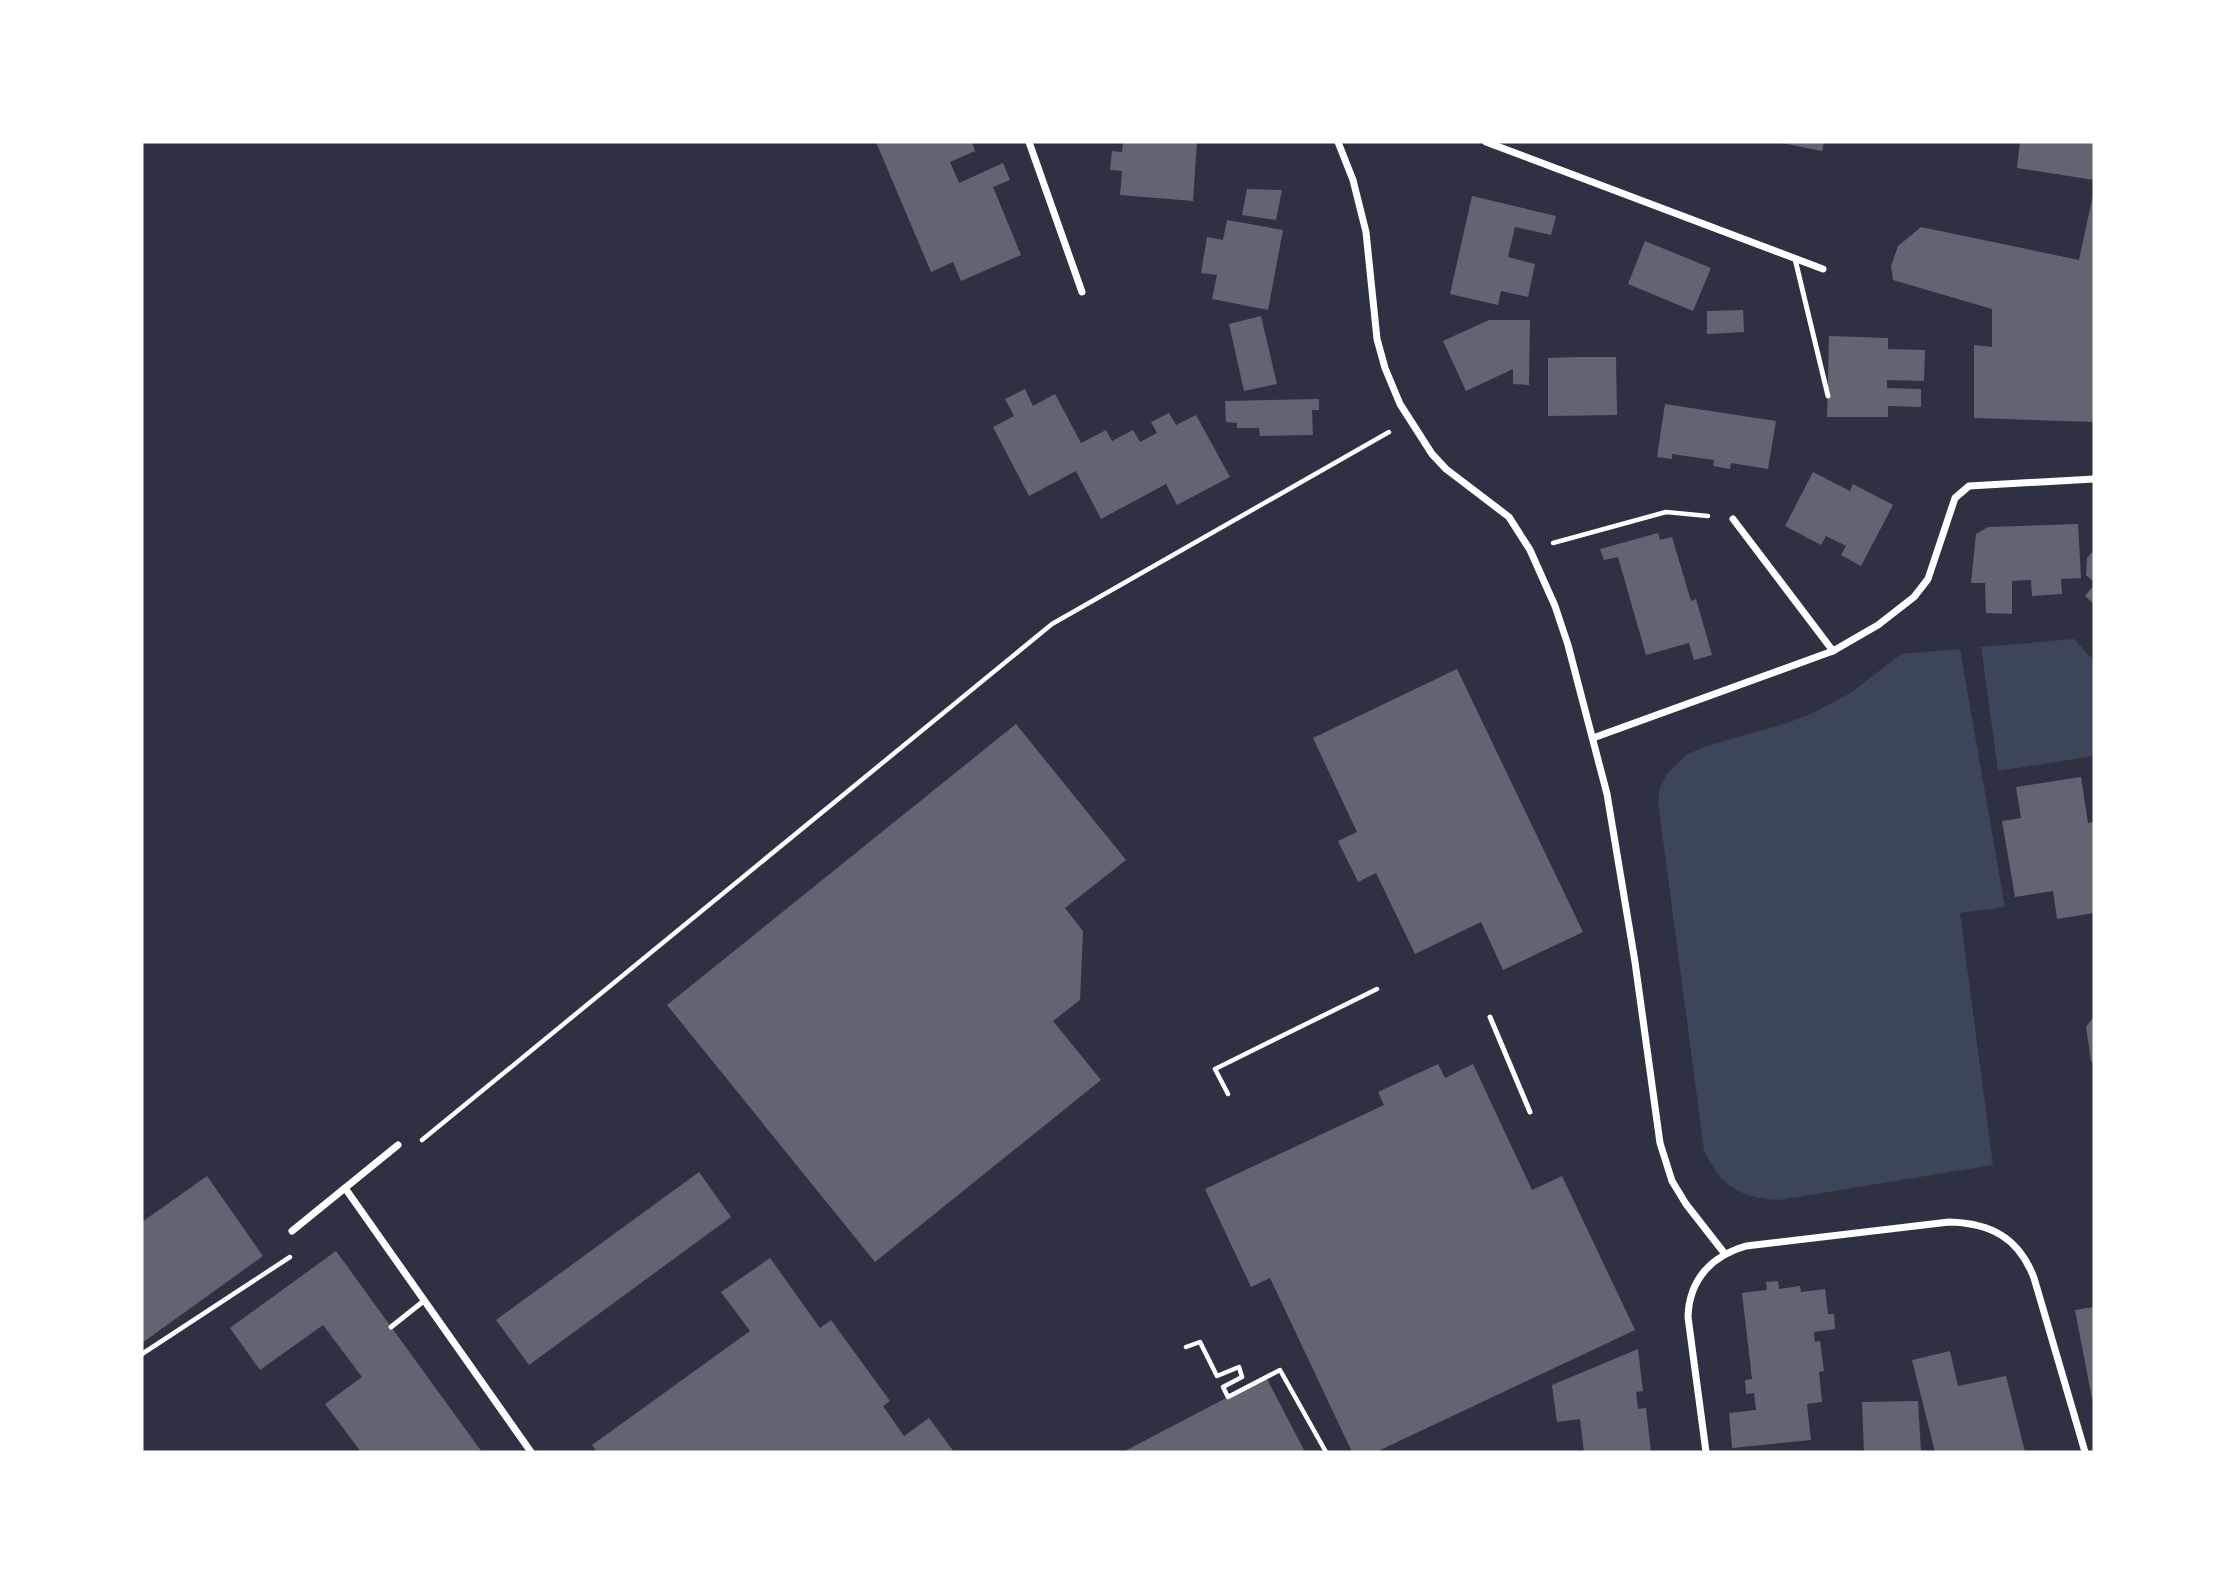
<svg xmlns="http://www.w3.org/2000/svg" width="2236" height="1594" viewBox="0 0 2236 1594" font-family="Cabin,sans-serif">
<style>
.green{fill:#3c4559}
.building{fill:#626471}
.lines{fill:none;stroke-linecap:round;stroke-linejoin:round}
.path{stroke:#fff;stroke-width:4.5}
.service{stroke:#fff;stroke-width:5}
.minor{stroke:#fff;stroke-width:7}
</style>
<rect width="100%" height="100%" fill="#2d3142"/>
<!-- green -->
<g class="green">
<polygon points="2074,639 2094,661 2094,756 1998,771 1981,647"/>
<path d="M1960,649L2005,907L1960,913L1993,1165L1779,1200C1740,1198 1720,1186 1704,1150L1658,802L1660,787L1667,774L1685,756L1703,747L1787,723L1813,713L1852,692L1901,654Z"/>
</g>
<!-- building -->
<g class="building">
<polygon points="876,142 972,142 975,151 950,162 959,183 1003,163 1010,180 993,187 1021,255 961,281 953,262 931,272"/>
<polygon points="1123,142 1197,142 1193,201 1120,195 1122,171 1110,170 1112,151 1122,152"/>
<polygon points="1777,142 1824,142 1822,151"/>
<polygon points="2020,142 2094,142 2094,180 2017,168"/>
<polygon points="1247,189 1282,190 1276,220 1242,215"/>
<polygon points="2093,195 2094,422 1974,418 1974,345 1992,347 1992,309 1893,280 1891,266 1898,246 1921,227 2079,260"/>
<polygon points="1472,196 1556,216 1551,235 1515,227 1508,257 1535,264 1528,297 1501,291 1498,305 1450,294"/>
<polygon points="1227,220 1283,230 1268,310 1212,299 1217,275 1201,273 1207,237 1223,240"/>
<polygon points="1645,241 1711,268 1693,311 1628,284"/>
<polygon points="1743,310 1744,332 1707,334 1707,311"/>
<polygon points="1261,316 1277,384 1244,391 1229,324"/>
<polygon points="1489,320 1530,320 1529,385 1513,384 1513,369 1466,391 1443,341"/>
<polygon points="1829,336 1888,338 1888,349 1925,350 1924,381 1887,380 1887,388 1921,389 1921,407 1888,406 1888,417 1827,417"/>
<polygon points="1576,357 1616,357 1617,415 1548,416 1548,358"/>
<polygon points="1025,389 1033,406 1055,394 1081,443 1106,430 1112,441 1133,430 1140,442 1157,433 1151,422 1169,413 1176,425 1196,415 1230,477 1177,505 1166,484 1101,519 1076,471 1029,496 993,427 1014,416 1005,399"/>
<polygon points="1319,399 1319,410 1312,410 1313,435 1260,436 1259,428 1237,428 1237,423 1226,422 1225,401"/>
<polygon points="1665,404 1776,421 1768,469 1731,463 1730,469 1713,466 1714,460 1672,454 1672,459 1657,457"/>
<polygon points="1813,472 1850,491 1853,484 1893,505 1861,566 1841,555 1846,546 1826,536 1821,545 1785,526"/>
<polygon points="2078,524 2081,578 2061,579 2062,594 2032,596 2031,580 2012,581 2012,614 1986,613 1985,583 1971,583 1976,534 1988,527"/>
<polygon points="1658,533 1660,540 1672,537 1691,601 1696,599 1712,655 1694,660 1689,643 1646,655 1618,557 1604,560 1600,549"/>
<polygon points="2094,550 2094,582 2086,575 2087,558"/>
<polygon points="2094,585 2094,604 2085,596"/>
<polygon points="1457,669 1583,932 1503,970 1481,922 1415,954 1376,873 1358,882 1338,841 1357,832 1313,738"/>
<polygon points="1016,724 1126,860 1065,908 1083,931 1080,1000 1053,1021 1101,1080 875,1262 667,1005"/>
<polygon points="2081,777 2088,823 2094,822 2094,913 2057,919 2053,891 2015,897 2002,821 2021,818 2016,787"/>
<polygon points="2094,1016 2094,1064 2091,1061 2086,1027"/>
<polygon points="1438,1064 1445,1078 1473,1064 1532,1190 1562,1176 1635,1330 1376,1452 1352,1452 1270,1278 1251,1287 1205,1189 1384,1105 1378,1092"/>
<polygon points="699,1172 731,1217 529,1365 496,1320"/>
<polygon points="207,1176 263,1256 142,1343 142,1222"/>
<polygon points="336,1251 482,1452 361,1452 325,1404 362,1377 323,1325 260,1370 230,1328"/>
<polygon points="770,1258 820,1328 831,1320 890,1401 883,1406 904,1436 929,1418 954,1452 597,1452 592,1445 750,1331 721,1292"/>
<polygon points="1778,1281 1779,1289 1800,1286 1801,1292 1825,1289 1828,1314 1834,1314 1835,1329 1814,1332 1815,1342 1820,1341 1824,1371 1819,1372 1822,1402 1807,1404 1811,1440 1732,1448 1729,1413 1756,1410 1754,1393 1746,1394 1745,1380 1752,1379 1742,1293 1767,1290 1766,1282"/>
<polygon points="2094,1307 2094,1404 2093,1404 2075,1310"/>
<polygon points="1638,1349 1643,1391 1636,1392 1638,1409 1646,1408 1651,1452 1584,1452 1580,1419 1557,1422 1552,1385"/>
<polygon points="1950,1351 1958,1386 2006,1376 2025,1452 1935,1452 1912,1360"/>
<polygon points="1267,1379 1305,1452 1123,1452 1228,1397"/>
<polygon points="1918,1401 1921,1452 1864,1452 1862,1402"/>
</g>
<g class="lines">
<!-- path -->
<g class="path">
<polyline points="1553,543 1666,512 1708,516"/>
<polyline points="1228,1094 1215,1069 1377,989"/>
<polyline points="422,1140 1052,624 1389,432"/>
<polyline points="1186,1347 1200,1342 1217,1376 1239,1367 1242,1377 1223,1387 1228,1397 1280,1370 1326,1452"/>
<polyline points="142,1354 290,1257"/>
</g>
<!-- service -->
<g class="service">
<polyline points="1795,259 1828,396"/>
<polyline points="1490,1017 1530,1112"/>
<polyline points="391,1327 425,1300"/>
</g>
<!-- minor -->
<g class="minor">
<polyline points="1029,142 1082,292"/>
<polyline points="1338,142 1353,180 1366,232 1377,339 1385,368 1400,404 1432,454 1446,469 1509,517 1530,550 1555,606 1568,645 1607,794 1635,962 1660,1143 1672,1181 1686,1204 1725,1254"/>
<polyline points="1486,142 1823,269"/>
<polyline points="1733,519 1833,651"/>
<polyline points="1593,738 1833,651 1878,625 1914,597 1928,579 1955,498 1969,486 2094,479"/>
<polyline points="345,1188 531,1452"/>
<polyline points="292,1231 398,1145"/>
<path d="M1706,1452L1688,1317C1689,1280 1711,1256 1746,1246L1949,1222C1991,1223 2019,1238 2034,1278L2085,1452"/>
</g>
</g>
<!-- border -->
<rect width="2236" height="1594" fill="none" stroke="#ffffff" stroke-width="287"/>
</svg>
